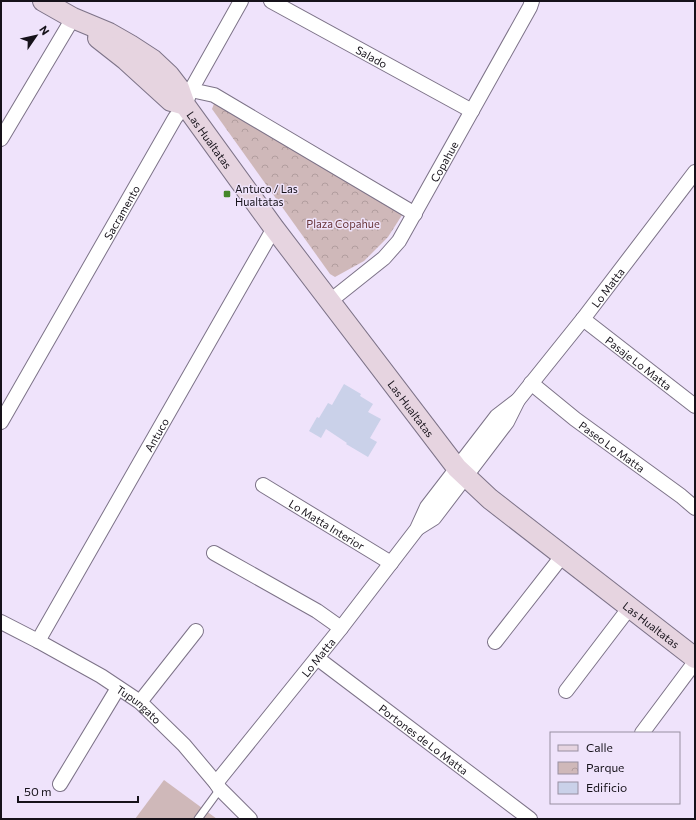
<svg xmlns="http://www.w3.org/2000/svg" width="696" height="820" viewBox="0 0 696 820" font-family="Commissioner,sans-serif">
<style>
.green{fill:#cfb8b9}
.park{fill:url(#park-crowns)}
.building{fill:#cad1e9}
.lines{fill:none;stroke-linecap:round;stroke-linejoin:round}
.lane-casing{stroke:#7d7388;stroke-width:9}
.street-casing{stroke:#7d7388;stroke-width:16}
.secondary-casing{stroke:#7d7388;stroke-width:22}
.lane{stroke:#fff;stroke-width:7}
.street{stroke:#fff;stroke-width:14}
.secondary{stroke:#e6d4e0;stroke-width:20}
.poi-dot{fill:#44872a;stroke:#efe3fb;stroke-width:1.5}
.labels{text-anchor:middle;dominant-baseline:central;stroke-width:3;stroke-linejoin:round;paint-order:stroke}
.street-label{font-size:11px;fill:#16121a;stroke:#efe3fb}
.poi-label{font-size:11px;fill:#16121a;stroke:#efe3fb;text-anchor:start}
.park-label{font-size:11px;fill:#683539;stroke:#efe3fb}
</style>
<defs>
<pattern id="park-crowns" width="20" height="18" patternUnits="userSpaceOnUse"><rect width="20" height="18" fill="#cfb8b9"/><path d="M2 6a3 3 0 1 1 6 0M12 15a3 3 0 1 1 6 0" fill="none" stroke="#b19d9e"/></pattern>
</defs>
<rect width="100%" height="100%" fill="#efe3fb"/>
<!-- green -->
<polygon class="green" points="164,780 217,819 135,819"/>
<!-- park -->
<polygon class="park" points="215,101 404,212 388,237 364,261 335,277 330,274 212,109"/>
<!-- building -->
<polygon class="building" points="344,384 361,394 360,396 373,404 368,412 381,419 370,438 377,442 368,457 346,444 347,443 326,429 321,438 309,431 317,417 319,418 328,403 332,405"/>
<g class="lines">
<defs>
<polyline id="lane" points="198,819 220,789"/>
<g id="street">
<path id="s1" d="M271,1L472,111"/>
<polyline points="191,90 214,95 415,214"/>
<polyline points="1,139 73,18"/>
<path id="s2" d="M330,301L384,258L399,241L530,7L532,1"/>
<path id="s3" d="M583,319L695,406"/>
<path id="s4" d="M531,383L575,419L681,496L695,508"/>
<path id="s5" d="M1,422L175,118L185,105L191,90L241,1"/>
<path id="s6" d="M263,485L391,563"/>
<path id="s7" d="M418,528L434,518L507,422L518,400L583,319L695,172"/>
<polyline points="214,553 317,611 341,628"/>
<path id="s8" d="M1,622L38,641L101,676L140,702L184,745L216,783L220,789L250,819"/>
<path id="s9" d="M38,641L274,228"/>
<polyline points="495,642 563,555"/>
<path id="s10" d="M317,658L530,819"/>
<polyline points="566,691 630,607"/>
<polyline points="140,702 196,631"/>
<polyline points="642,733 695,662"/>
<path id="s11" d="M216,783L341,628L417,529L427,507L497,416L518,400"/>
<polyline points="60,784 118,688"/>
</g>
<g id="secondary">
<path id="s12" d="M43,1L73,18L109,33L130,45L153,60L169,75L179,88L185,105L274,228L457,468L490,499L695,658"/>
<polyline points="98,38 126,60 171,101 185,105"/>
</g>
</defs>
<!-- lane casing -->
<use href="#lane" class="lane-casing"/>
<!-- street casing -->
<use href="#street" class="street-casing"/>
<!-- secondary casing -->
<use href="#secondary" class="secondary-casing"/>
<!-- lane -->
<use href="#lane" class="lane"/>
<!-- street -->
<use href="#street" class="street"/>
<!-- secondary -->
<use href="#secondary" class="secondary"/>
</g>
<!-- markers -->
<rect class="poi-dot" x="223" y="190" width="8" height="8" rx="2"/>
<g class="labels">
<!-- street labels -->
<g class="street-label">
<text stroke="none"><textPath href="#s1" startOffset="115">Salado</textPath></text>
<text stroke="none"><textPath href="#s12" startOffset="224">Las Hualtatas</textPath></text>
<text stroke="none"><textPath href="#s2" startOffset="183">Copahue</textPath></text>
<text stroke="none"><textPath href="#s5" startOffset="242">Sacramento</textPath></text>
<text stroke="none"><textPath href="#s7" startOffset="308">Lo Matta</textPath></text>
<text stroke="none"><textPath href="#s3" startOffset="71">Pasaje Lo Matta</textPath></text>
<text stroke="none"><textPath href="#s12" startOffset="560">Las Hualtatas</textPath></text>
<text stroke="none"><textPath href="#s9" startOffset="238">Antuco</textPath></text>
<text stroke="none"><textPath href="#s4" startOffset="103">Paseo Lo Matta</textPath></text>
<text stroke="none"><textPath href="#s6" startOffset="75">Lo Matta Interior</textPath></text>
<text stroke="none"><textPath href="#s12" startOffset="885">Las Hualtatas</textPath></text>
<text stroke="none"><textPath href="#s11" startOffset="162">Lo Matta</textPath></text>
<text stroke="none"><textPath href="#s8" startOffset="161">Tupungato</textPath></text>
<text stroke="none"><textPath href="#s10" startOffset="134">Portones de Lo Matta</textPath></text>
</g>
<!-- poi labels -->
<g class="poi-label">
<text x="235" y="188">Antuco / Las<tspan x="235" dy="13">Hualtatas</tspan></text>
</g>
<!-- park labels -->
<g class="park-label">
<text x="343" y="223">Plaza Copahue</text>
</g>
</g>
<!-- border -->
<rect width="696" height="820" fill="none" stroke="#16121a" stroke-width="4"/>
<!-- legend -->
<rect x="550" y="732" width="130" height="72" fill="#efe3fb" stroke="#988fa1"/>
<rect x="558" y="745" width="20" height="6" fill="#e6d4e0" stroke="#988fa1"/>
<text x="586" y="752" font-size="12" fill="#16121a">Calle</text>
<rect x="558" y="762" width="20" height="12" fill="url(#park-crowns)" stroke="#988fa1"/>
<text x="586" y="772" font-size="12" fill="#16121a">Parque</text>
<rect x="558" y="782" width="20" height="12" fill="#cad1e9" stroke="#988fa1"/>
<text x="586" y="792" font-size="12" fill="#16121a">Edificio</text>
<!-- north arrow -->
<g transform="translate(36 36) rotate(56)" stroke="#efe3fb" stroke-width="3" paint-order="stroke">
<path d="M0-3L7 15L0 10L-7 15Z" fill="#16121a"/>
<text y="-6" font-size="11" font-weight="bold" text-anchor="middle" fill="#16121a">N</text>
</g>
<!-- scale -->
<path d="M18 796v6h120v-6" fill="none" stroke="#16121a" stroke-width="2"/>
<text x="24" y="796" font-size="12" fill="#16121a" stroke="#efe3fb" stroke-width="3" paint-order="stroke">50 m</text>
</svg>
